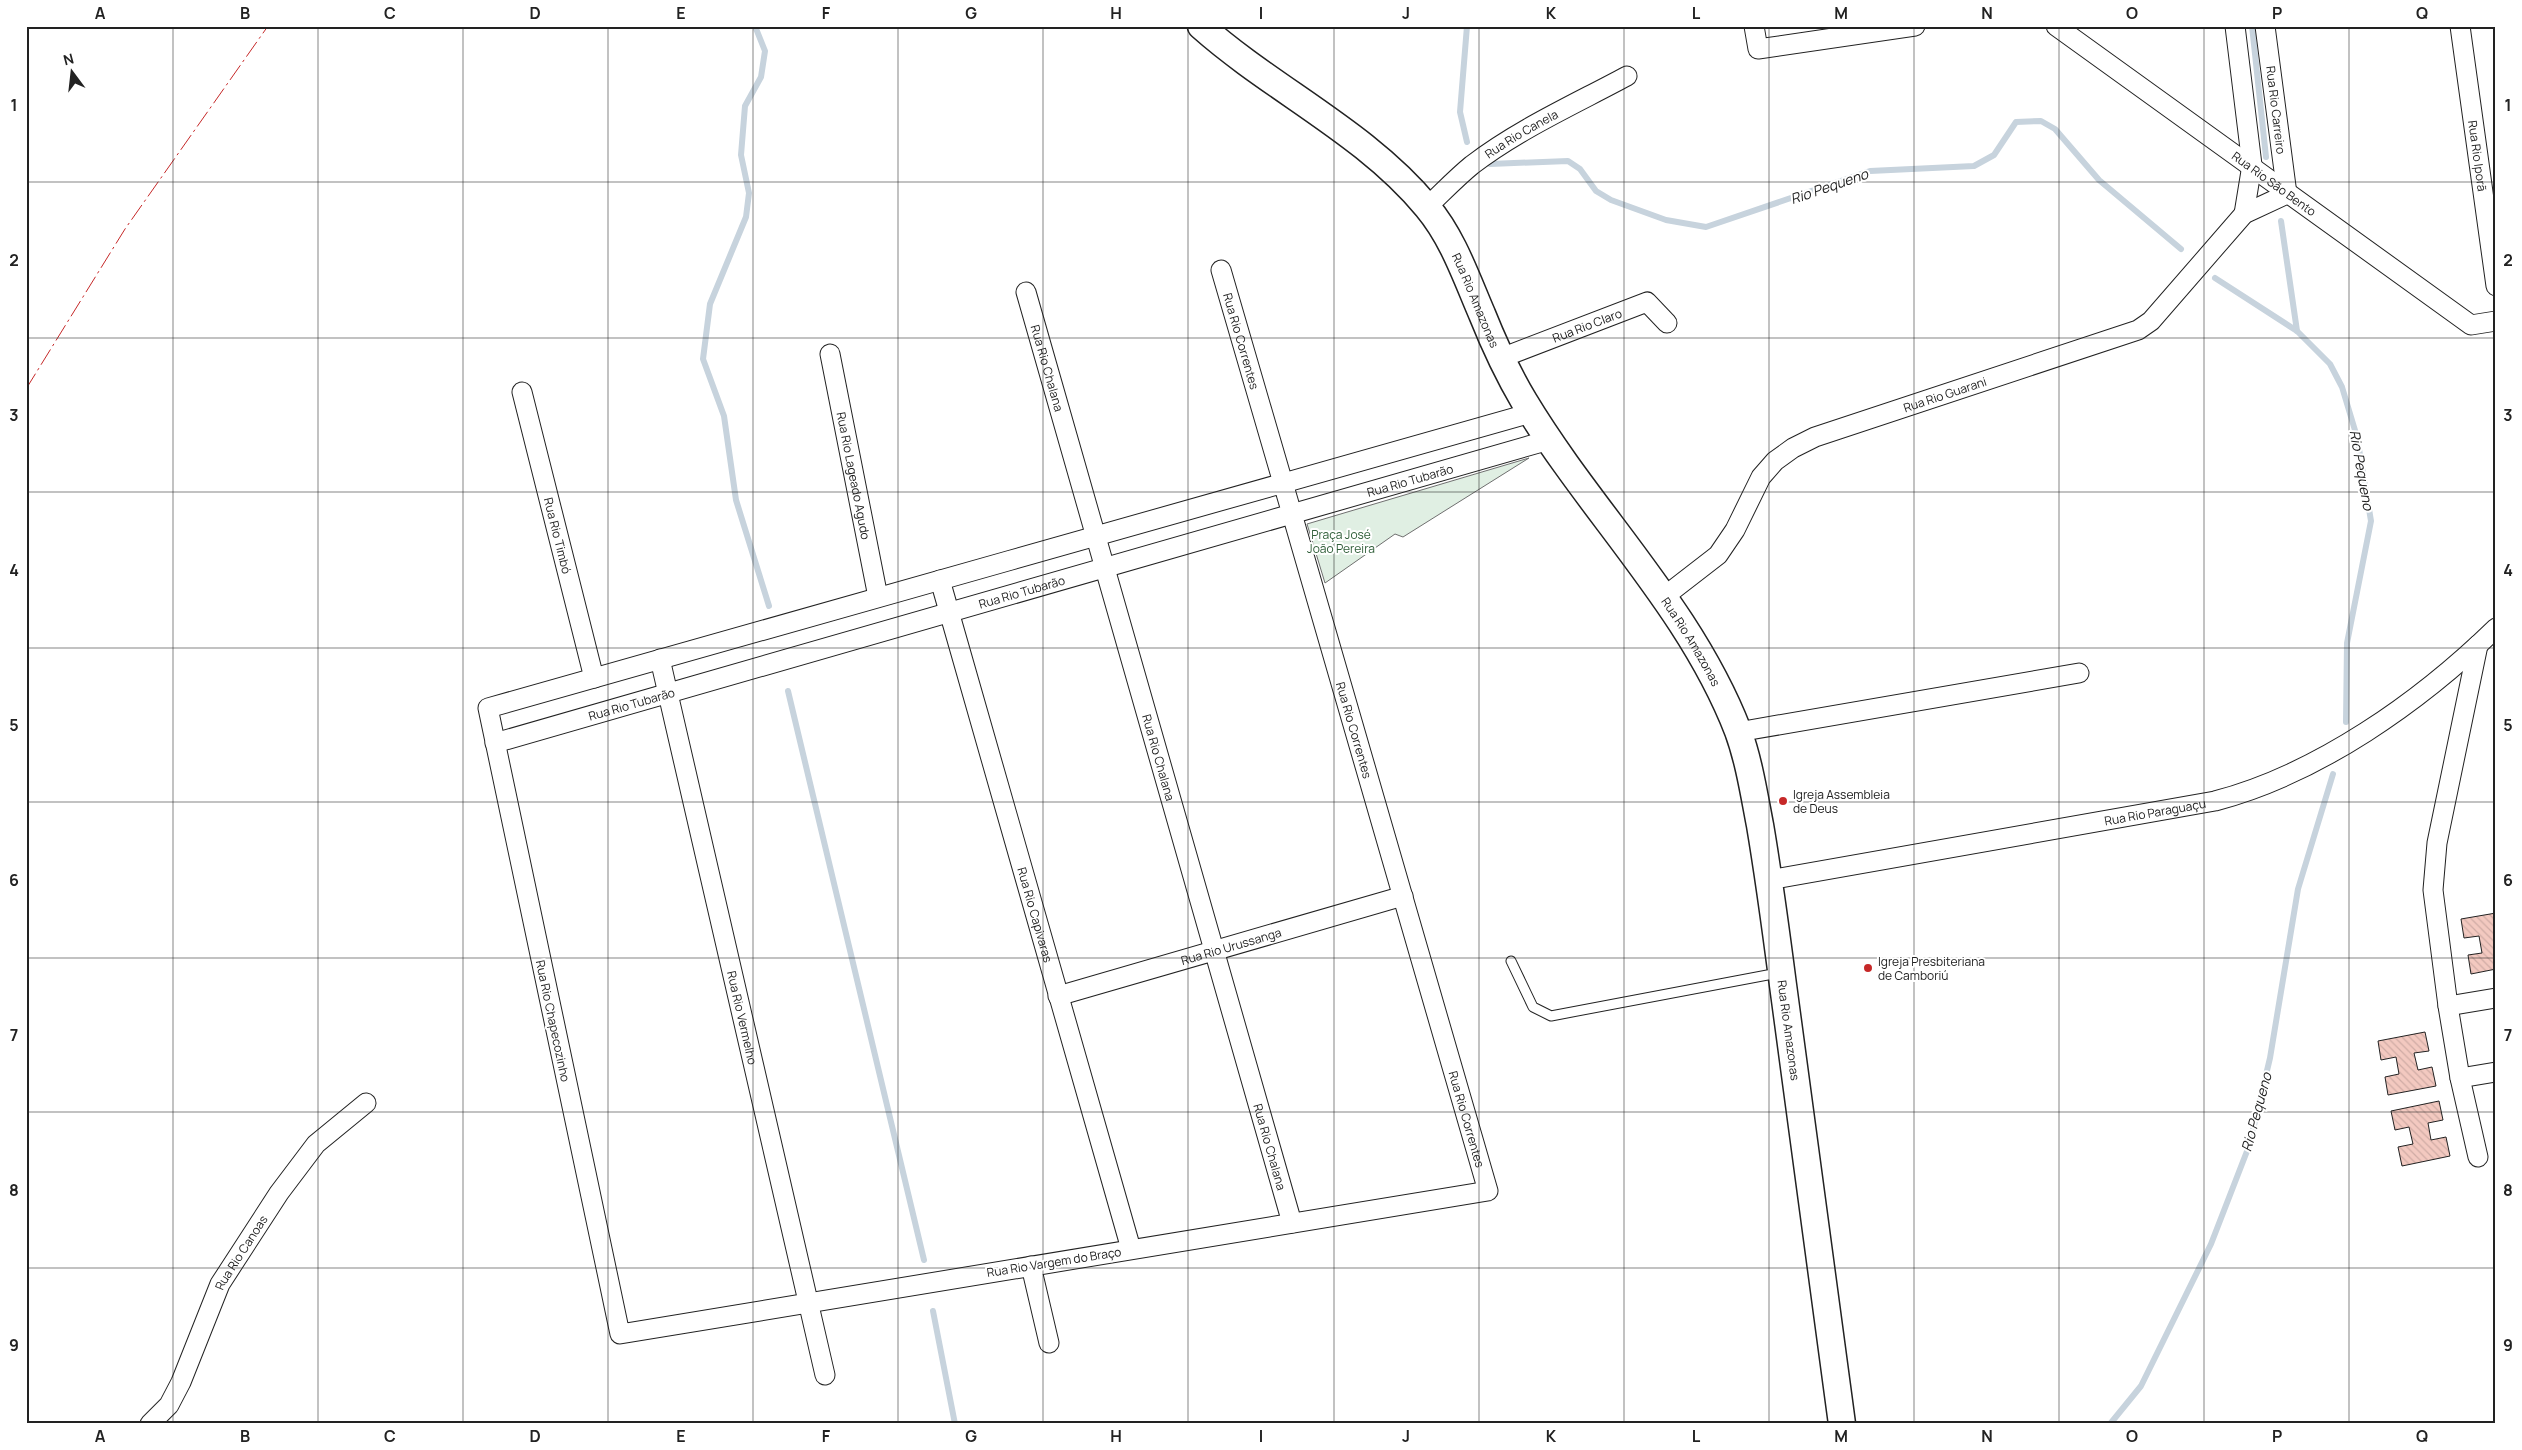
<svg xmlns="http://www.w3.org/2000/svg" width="2522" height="1450" viewBox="0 0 2522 1450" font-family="Manrope,sans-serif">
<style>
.park{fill:#e0efe3;stroke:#6f6f6f}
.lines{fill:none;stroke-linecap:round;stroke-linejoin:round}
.stream{stroke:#c7d3dd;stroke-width:6}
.building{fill:url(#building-back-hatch);stroke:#222}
.lane-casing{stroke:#222;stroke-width:11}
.street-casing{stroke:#222;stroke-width:21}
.secondary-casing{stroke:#222;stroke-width:29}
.lane{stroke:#fff;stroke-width:9}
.street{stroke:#fff;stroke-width:19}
.secondary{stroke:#fff;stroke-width:26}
.power{stroke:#c62828;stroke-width:1;stroke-dasharray:18 4 2.5 4;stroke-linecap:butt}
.grid{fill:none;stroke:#222;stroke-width:1;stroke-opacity:0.55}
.poi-dot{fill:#c62828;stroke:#fff;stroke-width:2}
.labels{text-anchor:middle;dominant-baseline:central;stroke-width:4;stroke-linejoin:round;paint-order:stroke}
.street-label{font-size:12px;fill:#222;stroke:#fff}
.park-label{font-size:12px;fill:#2f5e38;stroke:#fff}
.poi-label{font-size:12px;fill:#222;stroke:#fff;text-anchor:start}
.water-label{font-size:14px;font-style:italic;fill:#222;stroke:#fff}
.neatline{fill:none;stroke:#222;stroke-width:2}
.grid-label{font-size:16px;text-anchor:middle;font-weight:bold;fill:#222}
</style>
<defs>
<pattern id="building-back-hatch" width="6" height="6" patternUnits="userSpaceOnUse" patternTransform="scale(1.25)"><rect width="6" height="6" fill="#f3c9c0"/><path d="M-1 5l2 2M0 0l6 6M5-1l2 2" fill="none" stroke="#d0aca5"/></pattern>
</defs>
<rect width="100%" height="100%" fill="#fff"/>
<!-- park -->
<polygon class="park" points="1529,458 1403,537 1395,534 1325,583 1307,524"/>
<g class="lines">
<!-- stream -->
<g class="stream">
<polyline points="755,26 765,51 761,77 745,106 741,155 749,193 746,217 710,304 703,359 724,416 736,500 769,606"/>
<polyline points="1467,26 1460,112 1467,142"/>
<polyline points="2252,26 2266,157"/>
<polyline points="1490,164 1568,161 1580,169 1596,191 1611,200 1666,220 1706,227 1870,171 1974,166 1994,155 2016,122 2041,121 2055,129 2099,180 2181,249"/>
<polyline points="2281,221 2297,331"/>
<polyline points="2215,278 2297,331 2330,364 2342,387 2357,437 2371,521 2347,643 2346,722"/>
<polyline points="788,691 924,1260"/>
<polyline points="933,1311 955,1424"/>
<polyline points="2110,1424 2141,1386 2211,1244 2249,1146 2270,1058 2298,889 2333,774"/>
</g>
</g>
<!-- building -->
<g class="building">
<polygon points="2496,913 2496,969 2471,974 2468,955 2482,953 2479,936 2464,938 2461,919"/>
<polygon points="2425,1032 2429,1051 2414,1053 2418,1070 2432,1067 2436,1086 2388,1095 2385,1077 2399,1074 2396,1057 2381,1060 2378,1041"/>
<polygon points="2439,1101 2443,1120 2428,1123 2431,1140 2446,1137 2450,1156 2402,1166 2398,1147 2413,1144 2409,1127 2395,1130 2391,1111"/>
</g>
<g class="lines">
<defs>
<polyline id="lane" points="1511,961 1533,1007 1551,1016 1778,973"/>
<g id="street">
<polyline points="1754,26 1758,49 1915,26"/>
<path id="s1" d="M2056,26C2195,125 2332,226 2471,325L2496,321"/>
<polyline points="2235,26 2252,165 2244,214"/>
<path id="s2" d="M2460,26L2496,286"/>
<path id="s3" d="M1427,207C1442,193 1456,178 1472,165C1519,129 1575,104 1627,76"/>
<path id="s4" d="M1221,270L1283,483L1292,514L1488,1191L620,1334L488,708C836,610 1183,511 1531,413"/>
<path id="s5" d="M1026,292L1292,1223"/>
<path id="s6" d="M830,354L878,597"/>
<path id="s7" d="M1501,358L1647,302L1667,323"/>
<path id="s8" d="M522,392L594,678"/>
<path id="s9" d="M940,580L1131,1249"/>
<path id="s10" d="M1665,596L1718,555L1735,530L1761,477L1775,461L1793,448L1815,437L2138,330L2151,321L2244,214L2287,194L2265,26"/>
<path id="s11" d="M660,659L825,1375"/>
<polyline points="1738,732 2079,673"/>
<path id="s12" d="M495,743L1549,440"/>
<path id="s13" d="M1769,880L2215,801C2318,774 2420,702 2496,628"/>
<path id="s14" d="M1058,996L1403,896"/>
<polyline points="2448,1006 2496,998"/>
<polyline points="2460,1078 2496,1072"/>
<polyline points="2478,1157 2460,1078 2448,1006 2433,890 2437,843 2478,645"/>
<polyline points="1031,1266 1049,1343"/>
<path id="s15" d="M150,1424L169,1405L181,1382L220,1284L279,1193L316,1144L366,1103"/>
</g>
<g id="secondary">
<path id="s16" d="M1201,26C1273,90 1365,132 1427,207C1453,238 1466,277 1482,314C1494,344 1508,374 1524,401C1592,514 1690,607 1738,731C1749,761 1754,794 1760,825C1769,878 1776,931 1783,985C1803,1131 1823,1277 1842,1424"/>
</g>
</defs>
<!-- lane casing -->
<use href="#lane" class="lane-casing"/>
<!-- street casing -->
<use href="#street" class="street-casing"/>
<!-- secondary casing -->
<use href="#secondary" class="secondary-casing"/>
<!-- lane -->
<use href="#lane" class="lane"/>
<!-- street -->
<use href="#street" class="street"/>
<!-- secondary -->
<use href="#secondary" class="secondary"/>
<!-- power -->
<polyline class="power" points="26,389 125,229 268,26"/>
</g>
<!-- grid -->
<path class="grid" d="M173,26V1424M318,26V1424M463,26V1424M608,26V1424M753,26V1424M898,26V1424M1043,26V1424M1188,26V1424M1334,26V1424M1479,26V1424M1624,26V1424M1769,26V1424M1914,26V1424M2059,26V1424M2204,26V1424M2349,26V1424M26,182H2496M26,338H2496M26,492H2496M26,648H2496M26,802H2496M26,958H2496M26,1112H2496M26,1268H2496"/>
<!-- markers -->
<g class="poi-dot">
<circle cx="1783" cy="801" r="5"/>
<circle cx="1868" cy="968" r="5"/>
</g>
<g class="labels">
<!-- street labels -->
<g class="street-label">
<text transform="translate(2276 110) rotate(83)">Rua Rio Carreiro</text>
<text stroke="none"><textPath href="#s3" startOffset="120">Rua Rio Canela</textPath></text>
<text stroke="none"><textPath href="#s2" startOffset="131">Rua Rio Iporã</textPath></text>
<text stroke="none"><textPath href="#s1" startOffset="269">Rua Rio São Bento</textPath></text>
<text stroke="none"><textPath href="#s16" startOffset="396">Rua Rio Amazonas</textPath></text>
<text stroke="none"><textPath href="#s7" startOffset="92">Rua Rio Claro</textPath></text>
<text stroke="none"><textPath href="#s4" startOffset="74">Rua Rio Correntes</textPath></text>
<text stroke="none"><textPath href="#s5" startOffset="79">Rua Rio Chalana</textPath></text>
<text stroke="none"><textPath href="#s10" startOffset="361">Rua Rio Guarani</textPath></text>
<text stroke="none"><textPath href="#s6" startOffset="124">Rua Rio Lageado Agudo</textPath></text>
<text stroke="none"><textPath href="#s12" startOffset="952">Rua Rio Tubarão</textPath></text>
<text stroke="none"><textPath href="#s8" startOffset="148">Rua Rio Timbó</textPath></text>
<text stroke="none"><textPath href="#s12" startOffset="548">Rua Rio Tubarão</textPath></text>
<text stroke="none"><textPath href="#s16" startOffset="801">Rua Rio Amazonas</textPath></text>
<text stroke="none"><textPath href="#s12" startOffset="142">Rua Rio Tubarão</textPath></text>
<text stroke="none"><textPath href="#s4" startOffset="479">Rua Rio Correntes</textPath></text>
<text stroke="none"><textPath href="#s5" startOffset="484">Rua Rio Chalana</textPath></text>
<text stroke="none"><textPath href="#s13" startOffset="392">Rua Rio Paraguaçu</textPath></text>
<text stroke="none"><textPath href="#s9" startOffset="348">Rua Rio Capivaras</textPath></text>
<text stroke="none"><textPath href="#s14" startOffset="180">Rua Rio Urussanga</textPath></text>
<text stroke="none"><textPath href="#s11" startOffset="368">Rua Rio Vermelho</textPath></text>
<text transform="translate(553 1021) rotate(78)">Rua Rio Chapecozinho</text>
<text stroke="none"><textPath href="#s16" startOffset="1206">Rua Rio Amazonas</textPath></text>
<text stroke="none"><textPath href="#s4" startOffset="884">Rua Rio Correntes</textPath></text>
<text stroke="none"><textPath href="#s5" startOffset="889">Rua Rio Chalana</textPath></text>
<text stroke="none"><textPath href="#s15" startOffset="196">Rua Rio Canoas</textPath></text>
<text transform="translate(1054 1262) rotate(-9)">Rua Rio Vargem do Braço</text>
</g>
<!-- park labels -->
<g class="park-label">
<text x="1341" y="534">Praça José<tspan x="1341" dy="14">João Pereira</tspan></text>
</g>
<!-- poi labels -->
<g class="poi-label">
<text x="1793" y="794">Igreja Assembleia<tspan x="1793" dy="14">de Deus</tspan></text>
<text x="1878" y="961">Igreja Presbiteriana<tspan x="1878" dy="14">de Camboriú</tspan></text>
</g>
<!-- water labels -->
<g class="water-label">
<text transform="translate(1829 186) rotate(-19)">Rio Pequeno</text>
<text transform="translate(2362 470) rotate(80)">Rio Pequeno</text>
<text transform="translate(2256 1112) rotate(-75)">Rio Pequeno</text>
</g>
</g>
<!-- border -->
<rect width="2522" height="1450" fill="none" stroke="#ffffff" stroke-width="55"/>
<!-- north arrow -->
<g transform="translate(72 72) rotate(345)" stroke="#ffffff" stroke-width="4" paint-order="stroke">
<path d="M0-4L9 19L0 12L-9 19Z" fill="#222222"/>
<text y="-8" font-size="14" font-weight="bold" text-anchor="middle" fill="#222222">N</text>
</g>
<rect x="28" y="28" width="2466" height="1394" class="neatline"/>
<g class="grid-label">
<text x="100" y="19">A</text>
<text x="245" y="19">B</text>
<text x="390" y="19">C</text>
<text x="535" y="19">D</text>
<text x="681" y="19">E</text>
<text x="826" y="19">F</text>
<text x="971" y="19">G</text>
<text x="1116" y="19">H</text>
<text x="1261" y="19">I</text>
<text x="1406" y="19">J</text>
<text x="1551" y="19">K</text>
<text x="1696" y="19">L</text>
<text x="1841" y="19">M</text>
<text x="1987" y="19">N</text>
<text x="2132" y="19">O</text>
<text x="2277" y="19">P</text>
<text x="2422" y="19">Q</text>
<text x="14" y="111">1</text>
<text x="2508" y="111">1</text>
<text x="14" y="266">2</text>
<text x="2508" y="266">2</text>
<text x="14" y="421">3</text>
<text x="2508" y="421">3</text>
<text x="14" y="576">4</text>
<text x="2508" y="576">4</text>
<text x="14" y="731">5</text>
<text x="2508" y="731">5</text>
<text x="14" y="886">6</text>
<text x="2508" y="886">6</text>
<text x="14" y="1041">7</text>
<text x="2508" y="1041">7</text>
<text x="14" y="1196">8</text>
<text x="2508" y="1196">8</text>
<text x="14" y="1351">9</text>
<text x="2508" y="1351">9</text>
<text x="100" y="1442">A</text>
<text x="245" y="1442">B</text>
<text x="390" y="1442">C</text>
<text x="535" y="1442">D</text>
<text x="681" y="1442">E</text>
<text x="826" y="1442">F</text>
<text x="971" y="1442">G</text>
<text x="1116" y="1442">H</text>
<text x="1261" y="1442">I</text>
<text x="1406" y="1442">J</text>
<text x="1551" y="1442">K</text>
<text x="1696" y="1442">L</text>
<text x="1841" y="1442">M</text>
<text x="1987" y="1442">N</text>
<text x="2132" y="1442">O</text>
<text x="2277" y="1442">P</text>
<text x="2422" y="1442">Q</text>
</g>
</svg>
